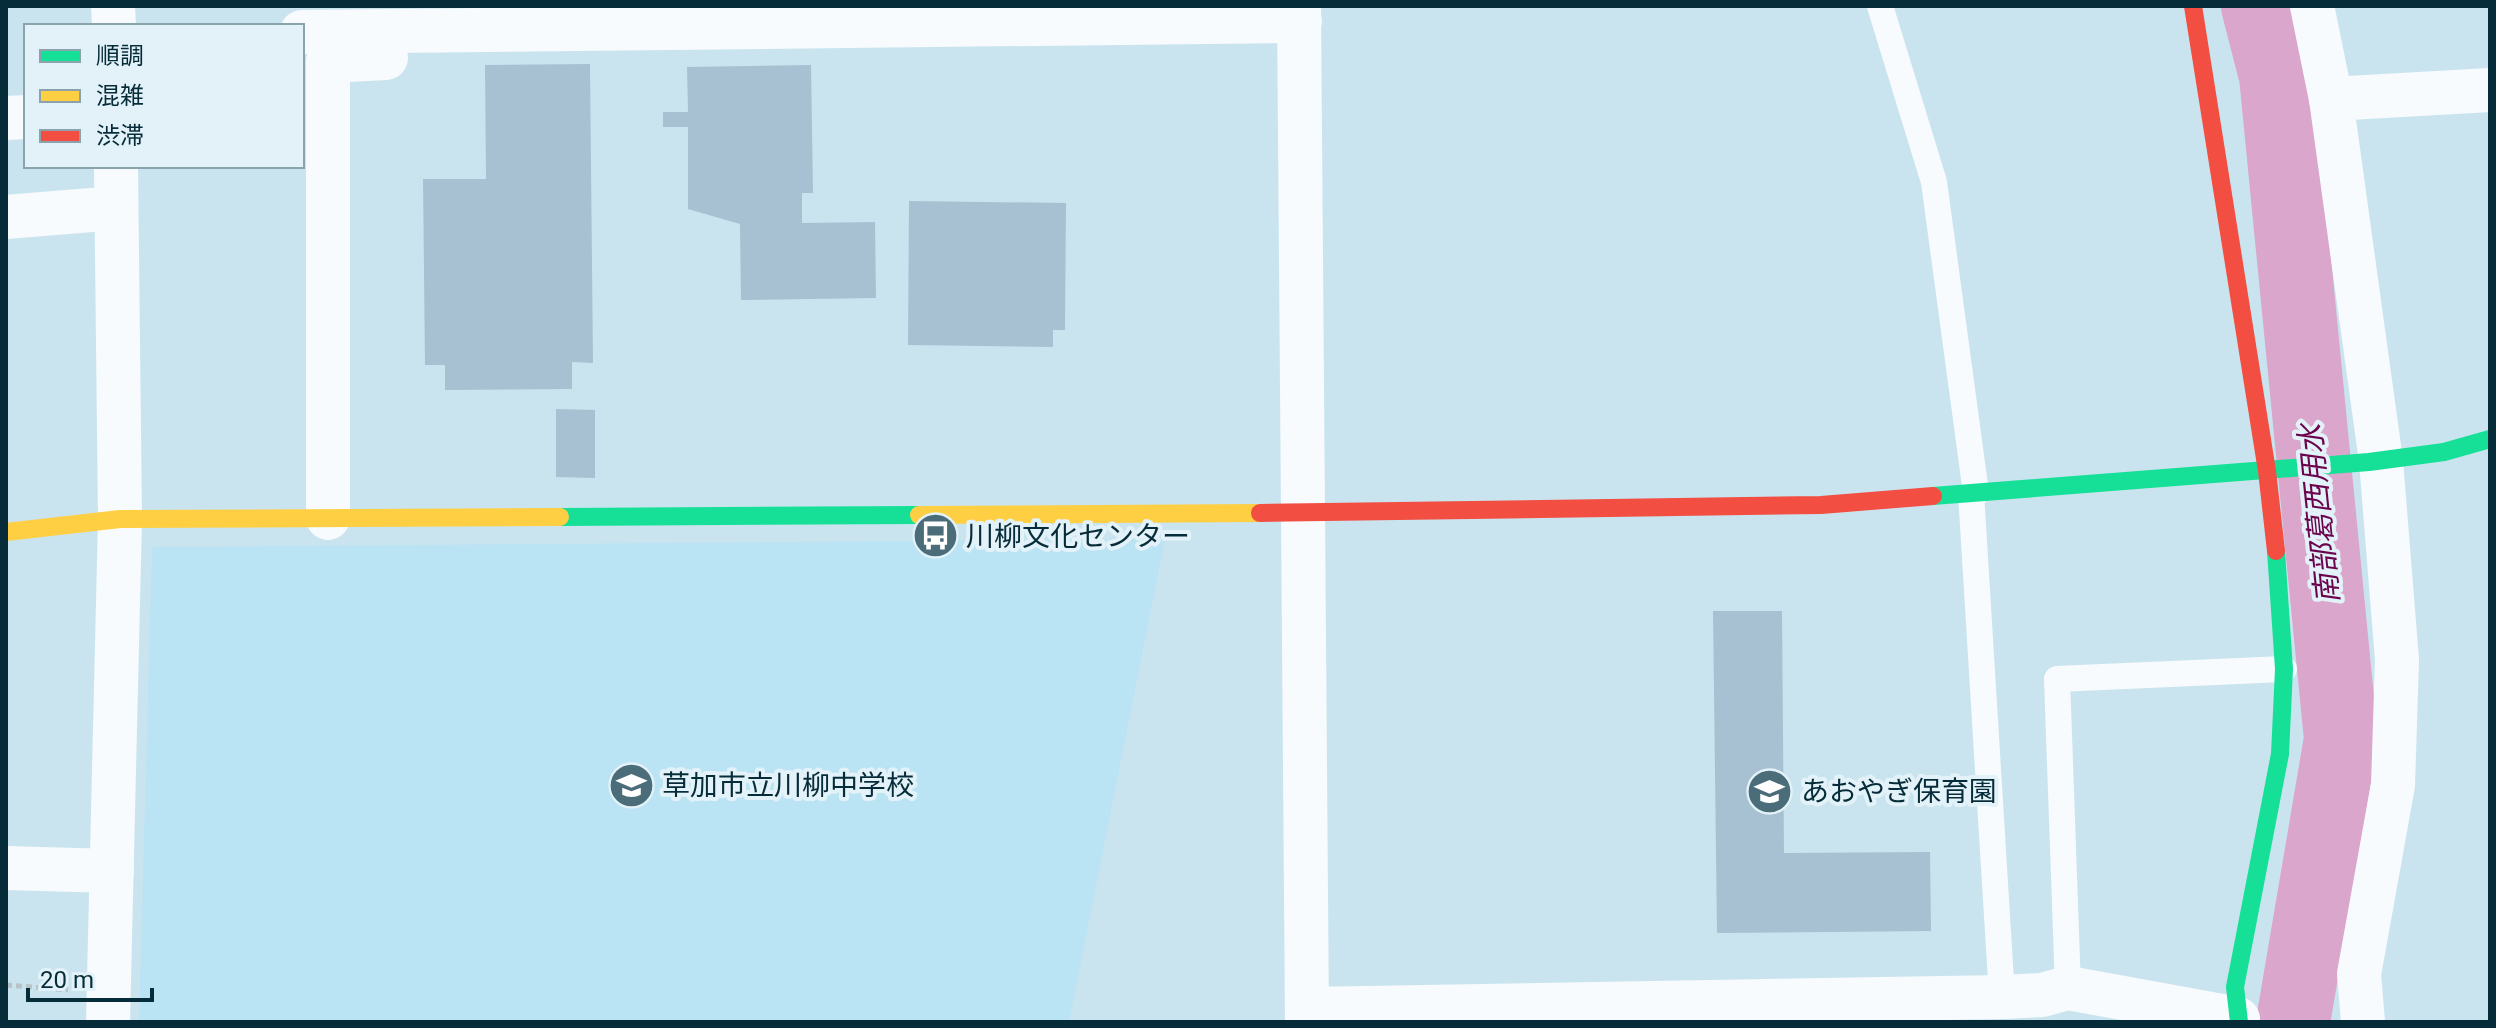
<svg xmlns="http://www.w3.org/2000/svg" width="2496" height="1028" viewBox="0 0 2496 1028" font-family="Roboto,'Noto Sans JP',sans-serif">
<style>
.built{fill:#bae3f4}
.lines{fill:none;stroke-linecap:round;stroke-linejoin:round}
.river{stroke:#daa6cb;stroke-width:74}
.building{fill:#a7c1d2}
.path{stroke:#b6c3c8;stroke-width:5;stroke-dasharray:6 4;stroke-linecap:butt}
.lane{stroke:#f7fbfd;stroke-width:26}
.street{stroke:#f7fbfd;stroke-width:44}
.fast{stroke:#16e098;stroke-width:18}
.slow{stroke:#ffcf43;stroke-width:18}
.jam{stroke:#f24e42;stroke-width:18}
.labels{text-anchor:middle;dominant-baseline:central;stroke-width:8;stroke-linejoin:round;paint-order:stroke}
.poi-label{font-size:28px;fill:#072c39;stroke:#e2f2f8;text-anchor:start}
.water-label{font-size:30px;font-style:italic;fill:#6c034d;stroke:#e2f2f8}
</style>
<rect width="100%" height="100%" fill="#cae4ef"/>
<!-- built -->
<polygon class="built" points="1165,539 1069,1022 139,1022 152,547"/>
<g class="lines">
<!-- river -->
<polyline class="river" points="2258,6 2276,76 2341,739 2293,1022"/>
</g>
<!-- building -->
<g class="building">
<polygon points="590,64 593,363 572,362 572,389 445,390 445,365 425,365 423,179 486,179 485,65"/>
<polygon points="811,65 813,193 802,193 802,223 875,222 876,298 741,300 740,224 688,209 688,127 663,127 663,112 688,112 687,67"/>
<polygon points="909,201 1066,203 1065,330 1053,330 1053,347 908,345"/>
<polygon points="556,409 595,410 595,478 556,477"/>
<polygon points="1713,611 1782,611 1784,853 1930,852 1931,931 1717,933"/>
</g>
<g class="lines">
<!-- path -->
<polyline class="path" points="6,985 68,990"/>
<!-- lane -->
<g class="lane">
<polyline points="1880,6 1934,182 1976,493"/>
<polyline points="1971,493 2002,997"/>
<polyline points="2068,988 2057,679 2284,669"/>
</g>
<!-- street -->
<g class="street">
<polyline points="113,6 114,26"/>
<polyline points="1299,6 1307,1022"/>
<polyline points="2312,6 2331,99 2381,461 2397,660 2393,785 2359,974 2363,1022"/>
<polyline points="302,32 1300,21"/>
<polyline points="2331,99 2490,90"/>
<polyline points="6,118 26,117"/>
<polyline points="6,217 116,208"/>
<polyline points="328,518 328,61 386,58"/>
<polyline points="6,868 112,871"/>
<polyline points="1307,1009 2002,997 2042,995 2068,988 2238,1019"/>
<polyline points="108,1022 120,519 116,166"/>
</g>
<!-- fast -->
<g class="fast">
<polyline points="1933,496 2369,462 2444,452 2490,439"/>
<polyline points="560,517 919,515"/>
<polyline points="2239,1022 2235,987 2280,754 2284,669 2276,551"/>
</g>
<!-- slow -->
<g class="slow">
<polyline points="919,515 1260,513"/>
<polyline points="6,532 120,519 560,517"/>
</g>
<!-- jam -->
<g class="jam">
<polyline points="2193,6 2267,471 2276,551"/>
<polyline points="1260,513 1821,505 1933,496"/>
</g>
</g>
<!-- icons -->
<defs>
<symbol id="bus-disc" viewBox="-11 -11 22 22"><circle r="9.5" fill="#4b6c79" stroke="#e2f2f8"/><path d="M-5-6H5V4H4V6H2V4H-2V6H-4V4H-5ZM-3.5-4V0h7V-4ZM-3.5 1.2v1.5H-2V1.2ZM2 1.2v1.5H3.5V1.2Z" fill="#fff"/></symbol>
<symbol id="school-disc" viewBox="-11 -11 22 22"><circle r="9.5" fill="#4b6c79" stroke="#e2f2f8"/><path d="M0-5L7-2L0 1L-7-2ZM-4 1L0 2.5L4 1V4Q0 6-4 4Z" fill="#fff"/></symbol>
</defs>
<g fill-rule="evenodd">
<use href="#bus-disc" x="910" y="510" width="51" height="51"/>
<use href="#school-disc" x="606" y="760" width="51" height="51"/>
<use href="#school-disc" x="1744" y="766" width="51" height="51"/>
</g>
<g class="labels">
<!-- poi labels -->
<g class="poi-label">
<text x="966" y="536">川柳文化センター</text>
<text x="662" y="785">草加市立川柳中学校</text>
<text x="1801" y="791">あおやぎ保育園</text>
</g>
<!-- water labels -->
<g class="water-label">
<text transform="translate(2319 514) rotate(-96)">南部葛西用水</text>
</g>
</g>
<!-- border -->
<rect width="2496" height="1028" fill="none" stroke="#072c39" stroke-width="16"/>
<!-- legend -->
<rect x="24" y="24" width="280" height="144" fill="#e2f2f8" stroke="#8aa3ac" stroke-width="2"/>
<rect x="40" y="50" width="40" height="12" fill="#16e098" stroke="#8aa3ac" stroke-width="2"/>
<text x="96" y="64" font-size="24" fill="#072c39">順調</text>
<rect x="40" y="90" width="40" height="12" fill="#ffcf43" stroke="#8aa3ac" stroke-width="2"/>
<text x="96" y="104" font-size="24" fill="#072c39">混雑</text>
<rect x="40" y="130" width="40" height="12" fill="#f24e42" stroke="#8aa3ac" stroke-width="2"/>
<text x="96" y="144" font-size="24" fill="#072c39">渋滞</text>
<!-- scale -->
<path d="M28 988v12h124v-12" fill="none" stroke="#072c39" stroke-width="4"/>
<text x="40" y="988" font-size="24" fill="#072c39" stroke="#e2f2f8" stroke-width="6" paint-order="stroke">20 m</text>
</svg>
